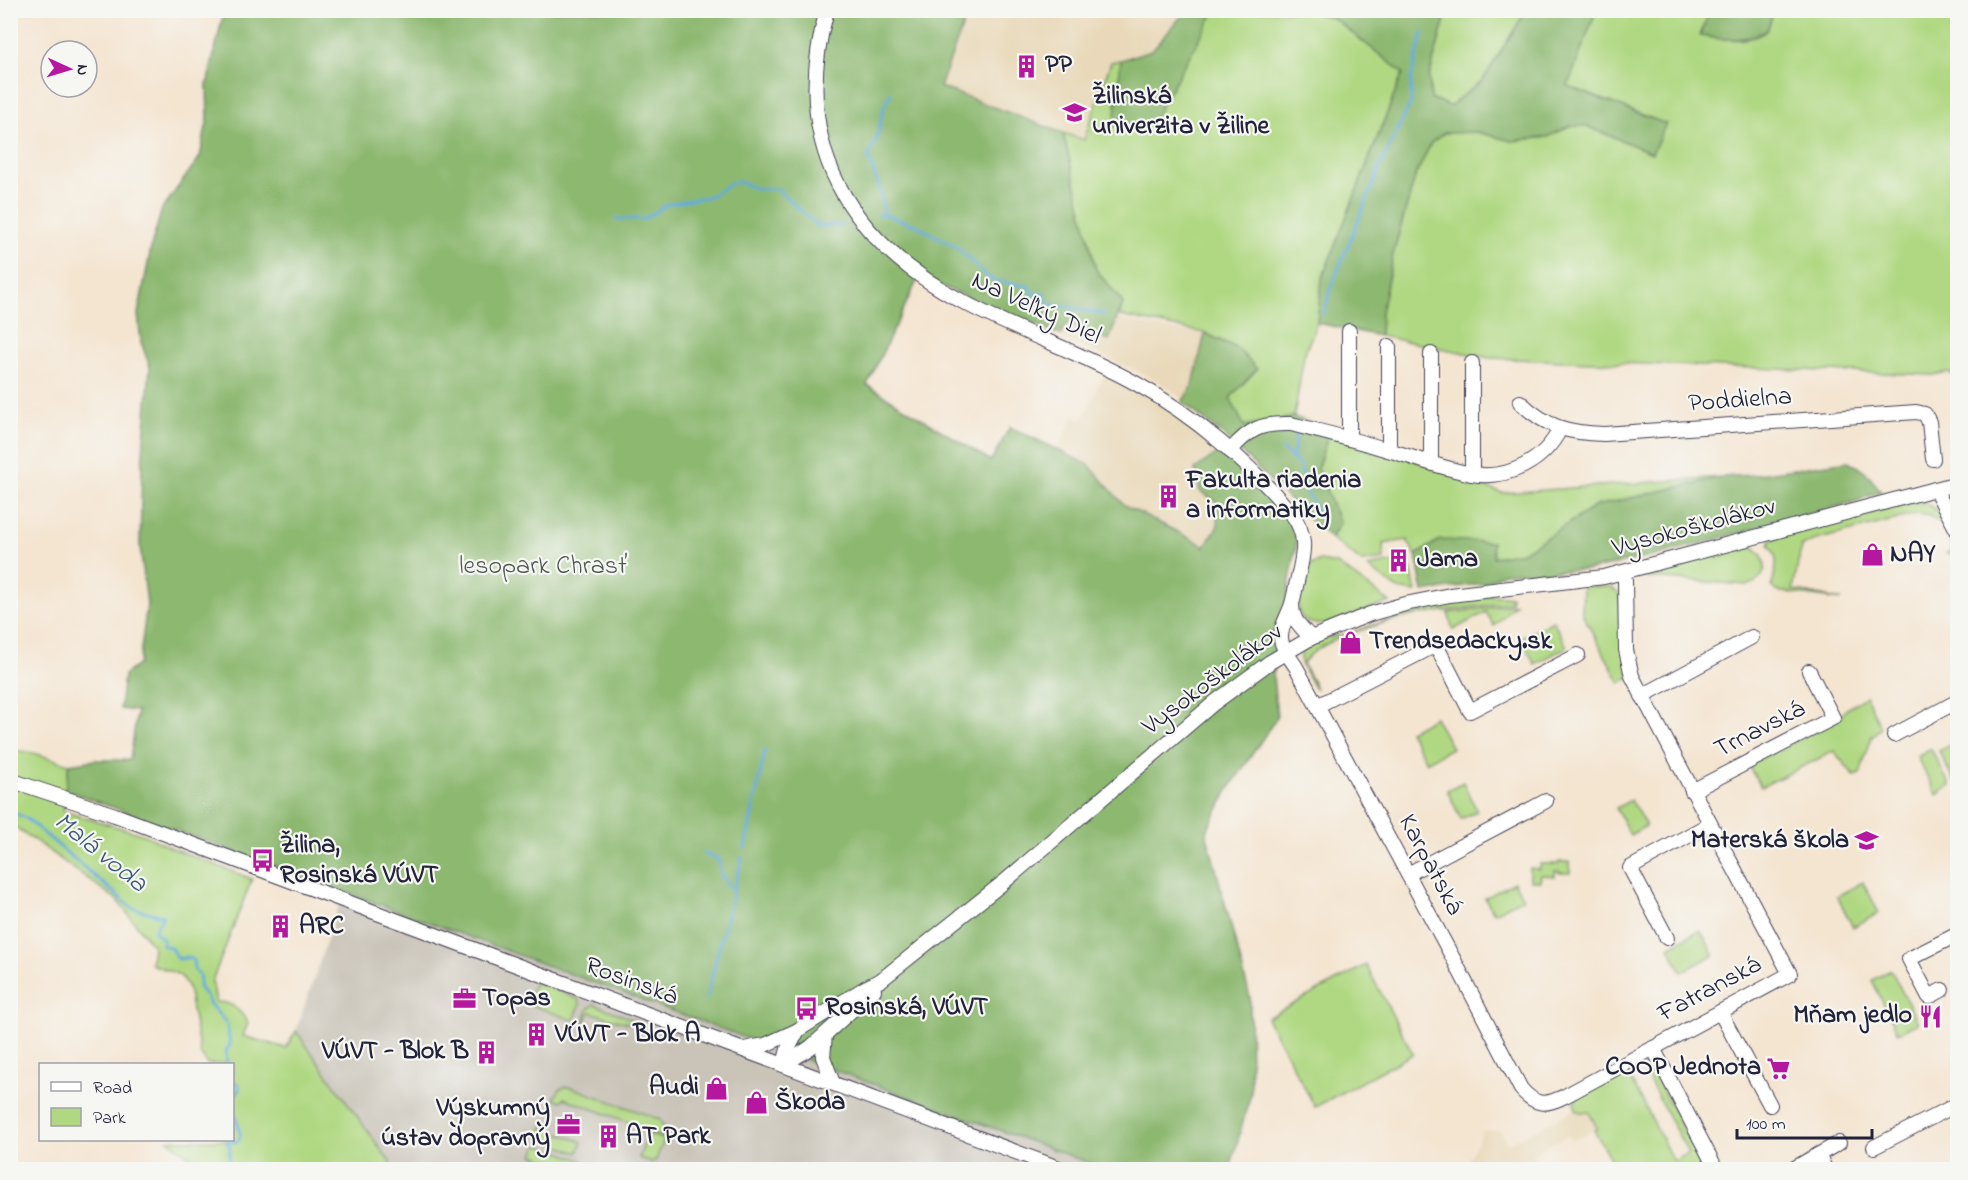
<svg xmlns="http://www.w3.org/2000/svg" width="1968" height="1180" viewBox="0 0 1968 1180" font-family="'Indie Flower',sans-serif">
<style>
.built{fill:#e9d9ba}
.industrial{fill:#c9c3b8}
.green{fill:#b0d882;stroke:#697d5e;stroke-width:1.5;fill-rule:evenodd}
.forest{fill:#8cb870;stroke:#576d56;stroke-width:1.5}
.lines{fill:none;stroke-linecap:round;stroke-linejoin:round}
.stream{stroke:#64abdb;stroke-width:3}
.minor-casing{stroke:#423f52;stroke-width:16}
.minor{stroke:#fff;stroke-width:14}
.labels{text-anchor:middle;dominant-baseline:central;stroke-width:4.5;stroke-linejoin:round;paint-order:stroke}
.poi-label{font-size:26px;font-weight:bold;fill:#22223b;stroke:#f6f6f2;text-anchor:start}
.street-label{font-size:26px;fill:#22223b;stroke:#f6f6f2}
.park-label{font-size:26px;fill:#4d5950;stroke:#f6f6f2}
.water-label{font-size:27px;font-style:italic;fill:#3c597b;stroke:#f6f6f2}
</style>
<rect width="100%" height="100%" fill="#f6f6f2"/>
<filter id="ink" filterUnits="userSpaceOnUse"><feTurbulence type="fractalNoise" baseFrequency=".0167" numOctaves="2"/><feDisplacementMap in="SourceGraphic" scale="12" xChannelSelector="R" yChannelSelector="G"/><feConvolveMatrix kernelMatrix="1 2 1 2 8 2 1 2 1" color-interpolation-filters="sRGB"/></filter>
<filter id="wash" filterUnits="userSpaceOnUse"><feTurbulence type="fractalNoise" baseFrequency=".008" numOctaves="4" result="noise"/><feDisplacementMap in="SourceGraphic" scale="24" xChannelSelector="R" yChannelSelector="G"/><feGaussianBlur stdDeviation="1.35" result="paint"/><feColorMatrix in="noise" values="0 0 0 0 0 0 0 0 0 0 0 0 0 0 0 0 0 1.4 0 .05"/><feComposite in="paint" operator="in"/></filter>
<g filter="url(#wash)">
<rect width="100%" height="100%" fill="#f4e5d1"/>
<!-- built -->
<g class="built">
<polygon points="964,11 1199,11 1117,175 940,87 967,14"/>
<polygon points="1097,315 1208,336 1186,401 1158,381 1046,330 1051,318 1089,335"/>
<polygon points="1105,373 1122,382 1122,384 1176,413 1173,415 1196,432 1243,475 1203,563 1042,485 1073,416 1083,420"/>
<polygon points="1576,1109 1578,1111 1589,1112 1598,1128 1572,1141 1568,1135 1532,1154 1540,1168 1531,1169 1528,1165 1520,1169 1463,1170 1483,1131 1499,1130 1507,1144"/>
</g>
<!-- industrial -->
<polygon class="industrial" points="343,893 1106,1169 395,1169 296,1031"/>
<!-- green -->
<g class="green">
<polygon points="1215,11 1307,11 1333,18 1403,72 1322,279 1317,323 1304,355 1294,417 1244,426 1230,398 1238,349 1205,333 1119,316 1123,303 1096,270 1063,133 1084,140 1111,62 1121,60 1114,126 1153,120"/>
<polygon points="1418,11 1526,11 1483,80 1450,106 1431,99 1429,77 1445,19"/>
<path d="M1596,11H1710L1700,35C1717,39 1755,45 1767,29C1770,24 1772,16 1774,11H1957V377L1948,372L1933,375L1490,358L1380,336L1381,312L1393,254L1415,177L1431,143L1444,133L1477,132L1512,141L1548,137L1569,126H1587L1652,153L1665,124L1567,86Z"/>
<polygon points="1330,430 1502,493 1722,477 1596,506 1523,552 1492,558 1440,540 1416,555 1407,540 1383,544 1384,559 1362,562 1331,538 1340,523 1317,469"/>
<path d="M1912,502C1932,501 1941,513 1949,529C1954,537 1957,543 1958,553L1946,554V553L1952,551L1944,525L1930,516L1917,514L1812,541L1801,547L1793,590L1842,600L1776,591L1772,586C1774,570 1782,560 1769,545L1771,540L1783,535H1787Z"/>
<path d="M1744,544C1768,549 1773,577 1749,585L1639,577L1642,574Z"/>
<path d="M1320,561L1337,564L1390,602L1326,624C1285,627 1300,593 1306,567Z"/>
<polygon points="1394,562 1395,566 1399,566 1400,570 1411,568 1416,592 1398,589 1367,567"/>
<polygon points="1583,586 1611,587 1619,594 1629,677 1620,683 1582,613"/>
<polygon points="1494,595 1511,597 1511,602 1422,614 1421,605"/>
<polygon points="1515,604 1494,626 1486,612 1453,630 1448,613"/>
<path d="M1418,606L1420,614C1392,620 1315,639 1303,664L1316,688H1314L1301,663V653L1305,649L1323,638L1344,635L1388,620L1405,609Z"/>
<polygon points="1553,621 1567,647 1535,664 1521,638"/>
<polygon points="1866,696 1881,728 1872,736 1860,774 1854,776 1834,751 1761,787 1748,765 1840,719 1844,711"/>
<polygon points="1435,717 1452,748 1426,762 1409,731"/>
<polygon points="1957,741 1957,781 1955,782 1939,751"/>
<polygon points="1931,749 1950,786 1937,795 1917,757"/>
<path d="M11,750L33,753L69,764L63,811L145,835L172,848L252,879L212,981L216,1002C233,1002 239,1009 248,1023L243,1036L286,1048L296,1031L395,1169H196L191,1158L168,1140H232V1064H207L200,1053L188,987L180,975L151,964L153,946L117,900L30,837L11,825Z"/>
<polygon points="1463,782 1477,811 1461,819 1447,790"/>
<polygon points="1631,800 1646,826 1630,835 1616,808"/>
<polygon points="1559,862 1570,862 1570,873 1559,873 1559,871 1555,871 1555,876 1541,875 1540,881 1530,881 1530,868 1540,869 1540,864 1559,864"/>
<polygon points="1514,882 1523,898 1494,913 1485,898"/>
<polygon points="1863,882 1879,913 1853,927 1837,896"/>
<polygon points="1700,930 1714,955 1682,972 1669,947"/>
<polygon points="1366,965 1413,1054 1315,1107 1267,1018"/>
<polygon points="1891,970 1918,1023 1898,1033 1872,980"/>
<polygon points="535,982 578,999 580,1004 575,1018 572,1020 526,1003"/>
<path d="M594,1004L634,1020L633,1024C618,1021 604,1017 590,1012L583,1026L588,1009Z"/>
<path d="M1646,1059L1703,1167L1699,1170L1616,1169L1594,1130L1597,1128L1589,1112L1582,1113L1576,1109L1574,1102L1579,1093ZM1642,1067L1688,1153L1675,1161L1671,1157L1638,1092L1630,1080L1629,1074Z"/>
<polygon points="564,1087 571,1087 659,1119 666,1130 664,1138 649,1132 649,1130 564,1098 562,1101 554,1099 559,1090"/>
<polygon points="543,1127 582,1142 578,1153 542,1140 541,1135"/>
<polygon points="648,1134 664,1140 656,1160 652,1162 639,1158"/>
<polygon points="538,1146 542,1146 584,1161 579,1169 572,1169 533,1155"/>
</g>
<!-- forest -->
<g class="forest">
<polygon points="1187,10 1215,11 1153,120 1126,129 1114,126 1121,60 1152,50"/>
<path d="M1710,10H1774V11L1767,30C1744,42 1724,40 1700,36Z"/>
<polygon points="224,11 963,11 967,14 940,87 1063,133 1096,270 1123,303 1109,340 1067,323 1061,335 919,277 867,385 991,461 1010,427 1089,465 1124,505 1205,546 1218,526 1218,503 1200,491 1195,469 1218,453 1243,474 1287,519 1297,541 1273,676 1277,717 1229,789 1206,832 1250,997 1251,1093 1230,1169 1106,1169 65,790 69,764 96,760 130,760 137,711 120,709 124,675 139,664 147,604 140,546 142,465 150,367 141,342 138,314 152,243 162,209 200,157 208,118 207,85"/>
<polygon points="1307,11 1418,11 1445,18 1429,77 1431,99 1450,106 1483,80 1526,11 1596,11 1568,86 1666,124 1652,153 1586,126 1569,126 1548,137 1512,141 1477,132 1444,133 1431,143 1415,177 1393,254 1381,312 1380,336 1317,323 1322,279 1403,73 1333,18"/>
<polygon points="1205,333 1238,349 1257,369 1230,398 1244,426 1294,417 1330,430 1317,469 1340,523 1331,538 1314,524 1227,438 1182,402 1193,385"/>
<polygon points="1848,461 1864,470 1881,491 1857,501 1650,557 1588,570 1504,573 1484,583 1423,592 1416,555 1440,540 1492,542 1493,557 1523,552 1596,506 1722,477 1752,475"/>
</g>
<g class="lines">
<!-- stream -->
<g class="stream">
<path d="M884,214L880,190L868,156C878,141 879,127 883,110C884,104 888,98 891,93"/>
<polyline points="879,215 884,214 920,227 959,249 985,275 996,281 1029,286 1033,294 1044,293 1047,303 1104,314"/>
<polyline points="616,219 644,219 668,204 710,196 736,181 758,189 777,189 818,226 842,225"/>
<polyline points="1323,314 1333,282 1382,162 1411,102 1411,79 1423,32"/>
<polyline points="1282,449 1300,466 1307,493 1322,520 1322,528"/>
<polyline points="1293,459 1296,434"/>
<polyline points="10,811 26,818 132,908 163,916 154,931 163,939 162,945 170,947 179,959 189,957 193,960 194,969 200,976 199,987 207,997 209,1003 227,1024 230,1045 226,1051 227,1064"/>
<polyline points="745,848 765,751"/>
<polyline points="703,853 718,859 722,876 733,891"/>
<polyline points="706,999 742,857"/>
<polyline points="232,1080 239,1085 239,1091 232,1096"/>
<path d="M228,1170L230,1146L227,1143L229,1140L235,1142L240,1139C241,1127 235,1118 232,1106"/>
</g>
</g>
</g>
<g filter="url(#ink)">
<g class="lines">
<defs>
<g id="minor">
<path d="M827,10C789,145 848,242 967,304C1022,333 1082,353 1137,384C1193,415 1250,463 1291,513C1308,534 1304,553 1298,577C1296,586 1294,596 1292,604C1288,616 1280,627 1281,639C1282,649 1291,659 1296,667L1454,960L1521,1089C1536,1106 1545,1106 1565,1096L1790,974L1632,676L1626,650L1625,580L1623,573"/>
<path d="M1520,402C1547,428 1569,433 1604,434L1916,412L1925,414L1929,422L1933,459"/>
<polyline points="1349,439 1349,331"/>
<polyline points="1389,450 1389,346"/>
<path d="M1230,451C1249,429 1261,423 1291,424C1323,432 1356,440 1388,450C1416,458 1444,469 1472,474C1509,480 1544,461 1560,429"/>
<polyline points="1431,462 1431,354"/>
<polyline points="1472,474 1472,363"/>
<polyline points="1950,485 1958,499"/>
<polyline points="1935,489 1958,532"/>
<path d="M1292,605C1292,621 1302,627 1311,638"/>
<polyline points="1642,696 1752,637"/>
<polyline points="1317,706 1436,645 1470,711 1578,655"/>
<polyline points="1894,735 1958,701"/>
<polyline points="10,780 115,815 1064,1170"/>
<polyline points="1692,791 1833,718 1809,671"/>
<polyline points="1408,874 1546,801"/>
<polyline points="1667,938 1630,868 1710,824"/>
<polyline points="1942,990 1929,997 1909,959 1958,934"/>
<polyline points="1720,1012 1770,1105"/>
<polyline points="825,1035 823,1057 833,1083"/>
<polyline points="1653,1048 1713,1163"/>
<polyline points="744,1049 765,1045 798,1030"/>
<polyline points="784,1065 788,1049 798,1030 865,988 881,980 1004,882 1214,703 1270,662 1311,638 1370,614 1405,604 1450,595 1604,577 1958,483"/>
<polyline points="784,1065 811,1047 874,990"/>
<polyline points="1874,1147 1958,1104"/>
<polyline points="1818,1155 1826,1170"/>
<polyline points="1791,1170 1839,1143"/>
</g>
</defs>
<!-- minor casing -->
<use href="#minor" class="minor-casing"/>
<!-- minor -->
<use href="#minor" class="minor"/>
</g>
</g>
<!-- icons -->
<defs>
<symbol id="building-bare" viewBox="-9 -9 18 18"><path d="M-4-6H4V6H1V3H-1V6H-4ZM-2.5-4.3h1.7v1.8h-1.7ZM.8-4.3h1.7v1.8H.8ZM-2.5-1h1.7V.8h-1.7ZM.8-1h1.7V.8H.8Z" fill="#b5179e" stroke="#f6f6f2" stroke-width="2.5" paint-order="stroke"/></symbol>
<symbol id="university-bare" viewBox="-9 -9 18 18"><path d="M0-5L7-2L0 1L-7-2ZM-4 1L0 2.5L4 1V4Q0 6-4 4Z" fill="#b5179e" stroke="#f6f6f2" stroke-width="2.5" paint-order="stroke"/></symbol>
<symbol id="shop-bare" viewBox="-9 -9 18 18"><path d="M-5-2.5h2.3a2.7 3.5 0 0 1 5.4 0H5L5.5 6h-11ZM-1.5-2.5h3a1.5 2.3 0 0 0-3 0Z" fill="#b5179e" stroke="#f6f6f2" stroke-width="2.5" paint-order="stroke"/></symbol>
<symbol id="school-bare" viewBox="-9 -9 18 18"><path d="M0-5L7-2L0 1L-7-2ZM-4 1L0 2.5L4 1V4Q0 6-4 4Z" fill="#b5179e" stroke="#f6f6f2" stroke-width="2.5" paint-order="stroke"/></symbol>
<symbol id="bus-bare" viewBox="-9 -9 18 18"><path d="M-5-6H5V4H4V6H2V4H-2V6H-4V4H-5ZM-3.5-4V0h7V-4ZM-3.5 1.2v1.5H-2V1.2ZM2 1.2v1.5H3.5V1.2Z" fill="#b5179e" stroke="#f6f6f2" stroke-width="2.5" paint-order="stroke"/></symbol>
<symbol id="office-bare" viewBox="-9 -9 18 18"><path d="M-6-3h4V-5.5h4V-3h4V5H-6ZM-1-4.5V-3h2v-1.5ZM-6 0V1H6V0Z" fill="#b5179e" stroke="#f6f6f2" stroke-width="2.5" paint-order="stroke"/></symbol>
<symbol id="restaurant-bare" viewBox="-9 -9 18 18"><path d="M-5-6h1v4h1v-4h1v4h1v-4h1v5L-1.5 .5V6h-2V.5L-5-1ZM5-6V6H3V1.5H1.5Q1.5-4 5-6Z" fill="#b5179e" stroke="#f6f6f2" stroke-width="2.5" paint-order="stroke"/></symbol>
<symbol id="supermarket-bare" viewBox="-9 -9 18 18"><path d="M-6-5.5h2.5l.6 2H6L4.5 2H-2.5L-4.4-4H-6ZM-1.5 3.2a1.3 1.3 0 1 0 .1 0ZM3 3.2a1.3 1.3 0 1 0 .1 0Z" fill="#b5179e" stroke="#f6f6f2" stroke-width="2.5" paint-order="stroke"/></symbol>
</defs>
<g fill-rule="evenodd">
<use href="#building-bare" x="1010" y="50" width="33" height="33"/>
<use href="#university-bare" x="1058" y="96" width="33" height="33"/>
<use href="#building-bare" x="1152" y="480" width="33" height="33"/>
<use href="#shop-bare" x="1856" y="538" width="33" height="33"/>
<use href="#building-bare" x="1382" y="544" width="33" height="33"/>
<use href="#shop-bare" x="1334" y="626" width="33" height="33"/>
<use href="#school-bare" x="1850" y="824" width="33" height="33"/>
<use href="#bus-bare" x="246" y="844" width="33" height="33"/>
<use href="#building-bare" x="264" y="910" width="33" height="33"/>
<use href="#office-bare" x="448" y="982" width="33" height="33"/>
<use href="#bus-bare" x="790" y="992" width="33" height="33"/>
<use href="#restaurant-bare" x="1914" y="1000" width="33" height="33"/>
<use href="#building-bare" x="520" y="1018" width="33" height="33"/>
<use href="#building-bare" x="470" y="1036" width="33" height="33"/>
<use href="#supermarket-bare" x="1762" y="1052" width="33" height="33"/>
<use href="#shop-bare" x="700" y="1072" width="33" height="33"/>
<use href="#shop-bare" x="740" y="1086" width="33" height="33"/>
<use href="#office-bare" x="552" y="1108" width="33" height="33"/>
<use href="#building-bare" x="592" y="1120" width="33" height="33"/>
</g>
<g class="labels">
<!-- poi labels -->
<g class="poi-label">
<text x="1045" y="66">PP</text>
<text x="1092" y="97">Žilinská<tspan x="1092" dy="30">univerzita v Žiline</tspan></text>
<text x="1186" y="481">Fakulta riadenia<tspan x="1186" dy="30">a informatiky</tspan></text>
<text x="1890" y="555">NAY</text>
<text x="1417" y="560">Jama</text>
<text x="1369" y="642">Trendsedacky.sk</text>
<text x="1849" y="841" text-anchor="end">Materská škola</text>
<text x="280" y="846">Žilina,<tspan x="280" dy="30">Rosinská VÚVT</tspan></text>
<text x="299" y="927">ARC</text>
<text x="482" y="999">Topas</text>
<text x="825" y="1008">Rosinská, VÚVT</text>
<text x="1912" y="1016" text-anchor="end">Mňam jedlo</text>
<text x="555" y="1035">VÚVT - Blok A</text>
<text x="469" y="1052" text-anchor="end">VÚVT - Blok B</text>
<text x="1761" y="1068" text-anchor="end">COOP Jednota</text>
<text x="699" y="1088" text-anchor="end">Audi</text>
<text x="775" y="1103">Škoda</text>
<text x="550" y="1109" text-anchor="end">Výskumný<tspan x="550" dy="30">ústav dopravný</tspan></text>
<text x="626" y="1137">AT Park</text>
</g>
<!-- street labels -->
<g class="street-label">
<text transform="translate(1036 309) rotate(25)">Na Veľký Diel</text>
<text transform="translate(1740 401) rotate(-4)">Poddielna</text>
<text transform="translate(1694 528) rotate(-15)">Vysokoškolákov</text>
<text transform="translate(1213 680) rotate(-37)">Vysokoškolákov</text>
<text transform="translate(1760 730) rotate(-27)">Trnavská</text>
<text transform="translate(1430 865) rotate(62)">Karpatská</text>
<text transform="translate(631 982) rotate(20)">Rosinská</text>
<text transform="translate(1710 990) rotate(-28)">Fatranská</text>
</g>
<!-- park labels -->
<g class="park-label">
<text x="543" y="567">lesopark Chrasť</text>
</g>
<!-- water labels -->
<g class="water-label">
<text transform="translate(100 853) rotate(39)">Malá voda</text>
</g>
</g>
<!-- margin -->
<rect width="1968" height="1180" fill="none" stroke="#f6f6f2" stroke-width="36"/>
<!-- legend -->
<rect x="39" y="1063" width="195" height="78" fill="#f6f6f2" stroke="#a1a1a9" stroke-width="1.5"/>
<rect x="51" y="1082" width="30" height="9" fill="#ffffff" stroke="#a1a1a9" stroke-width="1.5"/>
<text x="93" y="1093" font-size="18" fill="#22223b">Road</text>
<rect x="51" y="1108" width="30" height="18" fill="#b0d882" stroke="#a1a1a9" stroke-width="1.5"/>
<text x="93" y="1123" font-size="18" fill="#22223b">Park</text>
<!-- north arrow -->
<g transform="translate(69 69) rotate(94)"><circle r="28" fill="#f6f6f2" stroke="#a1a1a9" stroke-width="1.5"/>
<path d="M0-4.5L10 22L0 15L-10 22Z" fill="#b5179e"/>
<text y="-9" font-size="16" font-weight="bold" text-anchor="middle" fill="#22223b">N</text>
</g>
<!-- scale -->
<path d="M1737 1129v9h135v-9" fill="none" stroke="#22223b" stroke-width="3"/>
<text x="1746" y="1129" font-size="18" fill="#22223b" stroke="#f6f6f2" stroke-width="4.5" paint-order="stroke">100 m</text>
</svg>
